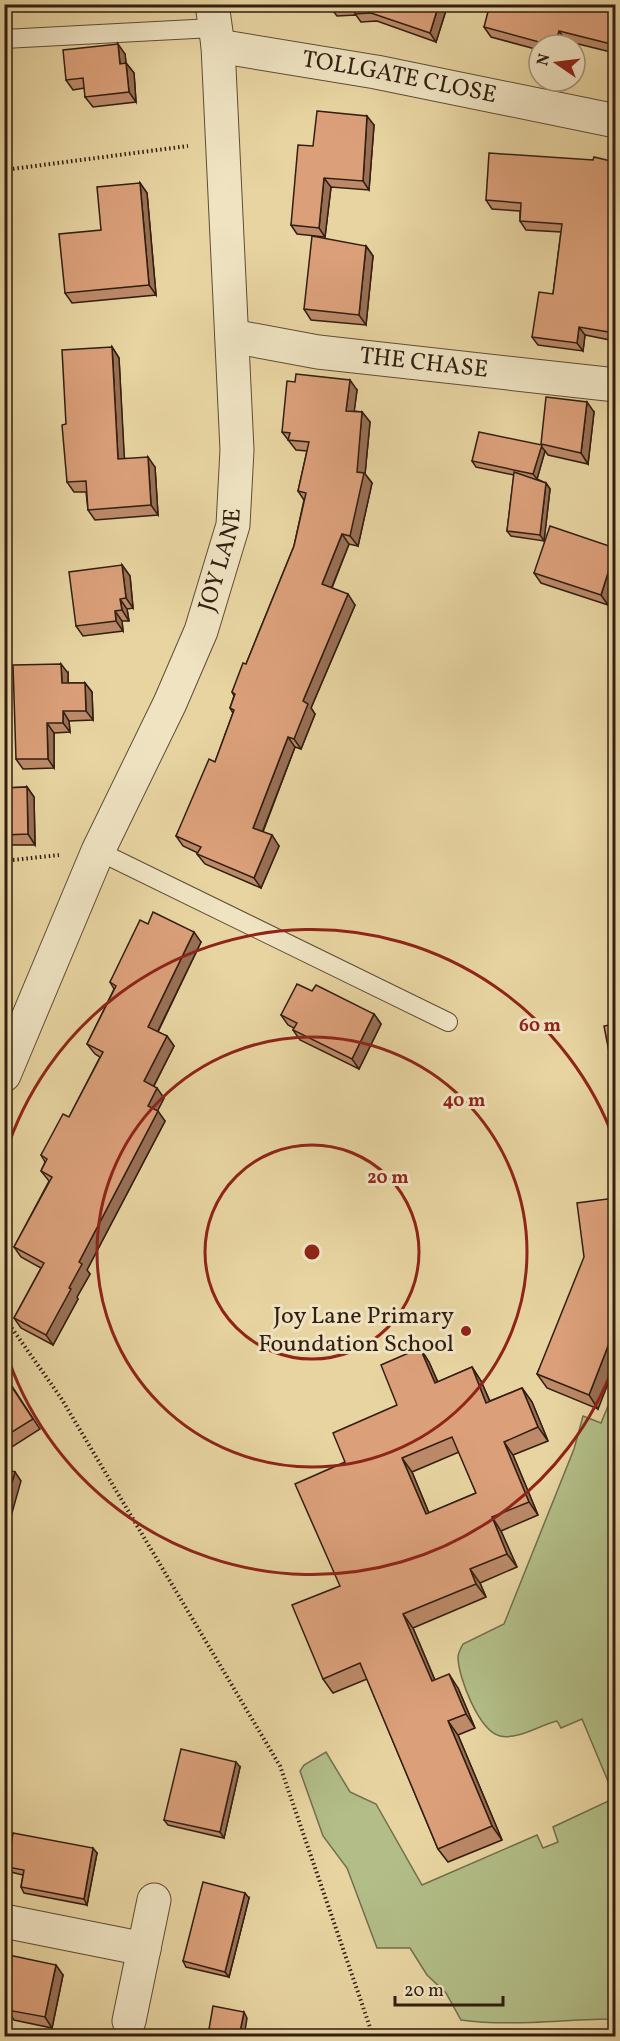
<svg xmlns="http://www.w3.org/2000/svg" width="620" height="2041" viewBox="0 0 620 2041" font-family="Vollkorn,serif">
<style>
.grass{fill:#b2bd87;stroke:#726e4c;stroke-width:1.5}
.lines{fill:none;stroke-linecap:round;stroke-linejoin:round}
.service-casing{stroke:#5f4c35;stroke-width:20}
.minor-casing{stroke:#5f4c35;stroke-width:35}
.tertiary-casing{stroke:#5f4c35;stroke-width:35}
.path{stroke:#321e11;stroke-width:4;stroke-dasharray:1.5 3;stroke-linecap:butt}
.service{stroke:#efe3c2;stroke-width:18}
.minor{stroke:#efe3c2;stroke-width:33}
.tertiary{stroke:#efe3c2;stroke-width:33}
.wall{fill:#bc8a69;stroke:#321e11;stroke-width:1.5;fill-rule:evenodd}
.shaded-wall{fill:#997055;stroke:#321e11;stroke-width:1.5}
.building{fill:#dba07a;stroke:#321e11;stroke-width:1.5;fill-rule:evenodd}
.ring{fill:none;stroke:#8f2418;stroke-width:3}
.poi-dot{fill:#8f2418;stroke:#efe3c2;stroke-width:2}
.labels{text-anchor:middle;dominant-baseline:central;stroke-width:6;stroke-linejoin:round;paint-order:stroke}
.street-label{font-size:24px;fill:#321e11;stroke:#efe3c2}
.poi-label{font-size:24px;fill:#321e11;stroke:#efe3c2;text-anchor:end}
.centre{fill:#8f2418;stroke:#efe3c2;stroke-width:3}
.ring-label{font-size:18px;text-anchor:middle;font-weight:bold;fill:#8f2418;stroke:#efe3c2;stroke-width:6;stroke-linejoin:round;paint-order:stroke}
</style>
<rect width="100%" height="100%" fill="#e7d4a1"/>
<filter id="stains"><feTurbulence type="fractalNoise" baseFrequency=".00333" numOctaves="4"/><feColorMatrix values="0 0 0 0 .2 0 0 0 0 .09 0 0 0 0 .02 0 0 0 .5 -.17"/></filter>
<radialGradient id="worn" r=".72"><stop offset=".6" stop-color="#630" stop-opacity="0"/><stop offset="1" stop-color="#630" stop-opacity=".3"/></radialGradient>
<!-- grass -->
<path class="grass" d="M615,1389V2019C564,2019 512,2027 461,2020L446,1993L427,1975L410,1948H377L347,1868L323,1836L300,1771L304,1765L326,1752L350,1792L376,1804L422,1885L537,1835L543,1848L558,1842L553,1827L615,1798L582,1719L561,1728L557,1721C540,1725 518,1740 500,1736C479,1731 458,1677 458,1657C458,1653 461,1648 463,1644L504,1624L574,1449L583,1416L601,1423Z"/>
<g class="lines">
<defs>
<g id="service">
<polyline points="4,39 213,28"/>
<polyline points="98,851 448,1022"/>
</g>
<g id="minor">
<path id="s1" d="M218,46L376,72L616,121"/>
<path id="s2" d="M232,336L318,352L616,385"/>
<polyline points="4,1921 144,1949"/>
<polyline points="129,2021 154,1900"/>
</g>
<g id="tertiary">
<path id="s3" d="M4,1075L98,851L170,703L201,631L233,525L237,450L218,46L212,4"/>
</g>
</defs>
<!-- service casing -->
<use href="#service" class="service-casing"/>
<!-- minor casing -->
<use href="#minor" class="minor-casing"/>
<!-- tertiary casing -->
<use href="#tertiary" class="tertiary-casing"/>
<!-- path -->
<g class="path">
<polyline points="4,170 188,146"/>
<polyline points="4,861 59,855"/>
<polyline points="4,1317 61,1398 280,1766 373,2036"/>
</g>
<!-- service -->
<use href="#service" class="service"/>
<!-- minor -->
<use href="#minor" class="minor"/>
<!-- tertiary -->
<use href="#tertiary" class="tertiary"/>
</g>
<!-- wall -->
<g class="wall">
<polygon points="331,4 445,4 447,7 436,42 377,21 361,22 356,15 337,16 331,8"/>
<polygon points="615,4 615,53 566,41 565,45 539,45 539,50 491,37 484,27"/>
<polygon points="125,54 126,63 134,73 136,102 93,107 85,97 85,88 73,90 66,80"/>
<polygon points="374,125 369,190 331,187 325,237 297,234 291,225 313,146"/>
<polygon points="615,162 615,341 585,335 583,351 538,345 532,337 553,294 561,232 526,230 520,221 520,211 492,209 486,200"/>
<polygon points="140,183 147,193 156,295 72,303 65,293 101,230"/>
<polygon points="366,246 373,256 366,325 311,320 304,309"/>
<polygon points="112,347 119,358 124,458 155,467 158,515 95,520 88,510 86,492 74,492 67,482 66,424"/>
<polygon points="357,390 354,411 362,412 370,422 365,474 372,483 358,546 349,544 332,588 355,605 311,708 315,714 301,749 295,747 263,832 279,846 261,888 205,864 197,854 198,853 183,846 176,836 215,762 233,713 230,708 234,696 232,692 246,664 294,546 304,500 298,491 307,451 296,450 282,432"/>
<polygon points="594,412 588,464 548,455 545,451 537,479 546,483 550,489 544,541 511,536 507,531 514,475 476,467 472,461 541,445"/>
<polygon points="615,548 608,605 541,583 534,573"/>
<polygon points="122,565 130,576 133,608 127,609 129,621 122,621 123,631 83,636 76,626"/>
<polygon points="68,673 68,683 85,683 92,692 93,720 69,721 70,732 54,733 54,768 23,769 16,759"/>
<polygon points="27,787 34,797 35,845 4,845 4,788"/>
<polygon points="148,924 201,942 158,1032 167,1036 174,1046 154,1086 164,1098 157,1111 165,1121 87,1270 90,1274 77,1297 78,1299 53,1345 21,1328 14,1318 41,1268 21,1257 14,1247 49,1181 41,1171 45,1162 41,1155 69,1117 100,1057 95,1054 87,1044 114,989 110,982"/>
<polygon points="312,991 374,1014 381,1024 359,1069 300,1040 293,1030 294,1028 288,1025 281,1015"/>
<polygon points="615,1198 598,1409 547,1388 537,1374"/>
<path d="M420,1348L429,1362L438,1382L472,1367L481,1381L490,1401L522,1388L532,1402L548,1441L513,1455L538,1515L501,1531L517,1567L480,1583L486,1597L413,1628L435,1680L458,1688L475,1728L458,1735L502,1840L448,1862L438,1849L367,1679L333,1693L323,1679L340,1586L345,1462L397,1405ZM459,1452L476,1493L429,1513L412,1472Z"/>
<polygon points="4,1374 40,1429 4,1452"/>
<polygon points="240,1767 224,1838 168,1825 164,1820"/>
<polygon points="97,1853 87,1905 24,1893 21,1887 23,1875 11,1872 7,1867"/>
<polygon points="249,1898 229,1977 186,1967 183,1961"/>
<polygon points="4,1954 63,1975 52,2028 14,2020 7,2010 10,1999 4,1997"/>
</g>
<!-- shaded-wall -->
<g class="shaded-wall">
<polygon points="439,4 445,4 447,7 436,42 430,33"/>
<polygon points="559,31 566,41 565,45 555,45"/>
<polygon points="118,44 125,54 127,74 120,64"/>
<polygon points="126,63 134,73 136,102 129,92"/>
<polygon points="367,116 374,125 369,190 363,181"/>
<polygon points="324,178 331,187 325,237 319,228"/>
<polygon points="140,183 147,193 156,295 149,285"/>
<polygon points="366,246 373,256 366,325 359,315"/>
<polygon points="579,327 585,335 583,351 577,343"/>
<polygon points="112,347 119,358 125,469 118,459"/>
<polygon points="350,380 357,390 353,421 346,411"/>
<polygon points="587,402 594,412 588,464 581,453"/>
<polygon points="362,412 370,422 365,474 372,483 358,546 350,536"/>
<polygon points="541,446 545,451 537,479 533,474"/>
<polygon points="148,457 155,467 158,515 151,505"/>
<polygon points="546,483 550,489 544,541 540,535"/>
<polygon points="342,534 349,544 329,594 322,584"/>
<polygon points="615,551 615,582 608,605 601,595"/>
<polygon points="122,565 130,576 133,608 126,598"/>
<polygon points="348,594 355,605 311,708 315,714 301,749 294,739 303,701"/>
<polygon points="120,599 127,609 129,621 122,610"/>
<polygon points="115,611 122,621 123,631 116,621"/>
<polygon points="61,664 68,673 68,693 62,683"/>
<polygon points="85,683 92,692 93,720 86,711"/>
<polygon points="63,711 69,721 70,732 63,723"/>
<polygon points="47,723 54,733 54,768 48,759"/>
<polygon points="288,737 295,747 260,838 253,828"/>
<polygon points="27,787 34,797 35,845 28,834"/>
<polygon points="272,835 279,846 261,888 254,878"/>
<polygon points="194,932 201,942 155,1037 148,1027"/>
<polygon points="374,1014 381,1024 359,1069 352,1059"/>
<polygon points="167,1036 174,1046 151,1091 144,1081"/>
<polygon points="157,1088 164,1098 155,1116 148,1106"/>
<polygon points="158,1111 165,1121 87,1270 90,1274 77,1297 78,1299 53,1345 46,1335 69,1288 79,1262"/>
<polygon points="615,1328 615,1366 598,1409 589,1395"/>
<polygon points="420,1348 429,1362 444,1397 435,1383"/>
<polygon points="472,1367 481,1381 496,1416 486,1403"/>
<polygon points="522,1388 532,1402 548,1441 538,1427"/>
<polygon points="504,1442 513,1455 538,1515 529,1502"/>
<polygon points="402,1458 412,1472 435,1528 426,1514"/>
<polygon points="15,1472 21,1481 4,1541 4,1509"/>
<polygon points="492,1517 501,1531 517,1567 507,1554"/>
<polygon points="470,1569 480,1583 486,1597 476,1584"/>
<polygon points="403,1614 413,1628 441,1695 432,1681"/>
<polygon points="449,1674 458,1688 475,1728 466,1714"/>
<polygon points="448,1721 458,1735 502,1840 492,1826"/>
<polygon points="236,1762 240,1767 224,1838 220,1832"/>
<polygon points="93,1848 97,1853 87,1905 84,1899"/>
<polygon points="245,1893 249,1898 229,1977 225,1972"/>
<polygon points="56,1965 63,1975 52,2028 45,2017"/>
<polygon points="244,2012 247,2018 244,2037 239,2037"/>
</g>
<!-- building -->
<g class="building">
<polygon points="331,4 439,4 430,33 371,13 355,14 354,6 331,8"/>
<polygon points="490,4 615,4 615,45 559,31 555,45 550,45 484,27"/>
<polygon points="118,44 120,64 126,63 129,92 85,97 83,78 66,80 63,50"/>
<polygon points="317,111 367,116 363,181 324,178 319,228 291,225 298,145 313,146"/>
<polygon points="489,153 593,160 594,157 615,162 615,333 579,327 577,343 532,337 539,292 553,294 562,224 520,221 521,203 486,200"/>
<polygon points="140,183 149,285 65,293 59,234 101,230 97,187"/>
<polygon points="312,236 366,246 359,315 304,309"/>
<polygon points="112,347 118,459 148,457 151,505 88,510 86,481 67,482 62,425 66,424 62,350"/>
<polygon points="296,374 350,380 346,411 362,412 357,472 364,473 350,536 342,534 322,584 348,594 303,701 308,704 294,739 288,737 253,828 272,835 254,878 197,854 201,847 176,836 209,759 215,762 234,710 230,708 235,694 232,692 243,663 246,664 294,546 306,493 298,491 309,442 288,440 290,433 282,432 287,381 295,382"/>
<polygon points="546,397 587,402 581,453 541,444"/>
<polygon points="479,432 542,445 533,474 472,461"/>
<polygon points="514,472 546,483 540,535 507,531"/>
<polygon points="550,526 615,548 615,551 601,595 534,573"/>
<polygon points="122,565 126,598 120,599 122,610 115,611 116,621 76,626 69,572"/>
<polygon points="61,664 62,683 85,683 86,711 63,711 63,723 47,723 48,759 16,759 13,665"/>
<polygon points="27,787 28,834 4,835 4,788"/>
<polygon points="153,912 194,932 148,1027 167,1036 144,1081 157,1088 148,1106 158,1111 79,1262 82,1264 69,1288 71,1289 46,1335 14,1318 44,1263 14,1247 52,1177 41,1171 47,1159 41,1155 63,1114 69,1117 103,1052 87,1044 116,986 110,982 140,920 148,924"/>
<polygon points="297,984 312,991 316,985 374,1014 352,1059 293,1030 297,1023 281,1015"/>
<polygon points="615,1024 615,1083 604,1026"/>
<polygon points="615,1198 615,1328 589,1395 537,1374 584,1257 577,1203"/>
<path d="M420,1348L435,1383L472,1367L486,1403L522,1388L538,1427L504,1442L529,1502L492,1517L507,1554L470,1569L476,1584L403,1614L432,1681L449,1674L466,1714L448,1721L492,1826L438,1849L360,1663L323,1679L292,1605L340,1586L295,1484L345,1462L333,1433L397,1405L381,1365ZM452,1437L476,1493L426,1514L402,1458Z"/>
<polygon points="4,1375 33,1419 4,1437"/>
<polygon points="4,1469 15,1472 4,1509"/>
<polygon points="181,1749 236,1762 220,1832 164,1820"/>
<polygon points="13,1833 93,1848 84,1899 21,1887 24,1870 7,1867"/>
<polygon points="203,1882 245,1893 225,1972 183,1961"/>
<polygon points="4,1954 56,1965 45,2017 7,2010 11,1990 4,1989"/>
<polygon points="213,2006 244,2012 239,2037 196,2037 197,2032 208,2035"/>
</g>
<!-- distance rings -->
<g class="ring">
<circle cx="312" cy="1252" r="107"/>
<circle cx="312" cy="1252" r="215"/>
<path d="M615 1362A322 322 0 0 1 5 1349M5 1155A322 322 0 0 1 615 1142"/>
</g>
<!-- markers -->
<circle class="poi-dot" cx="466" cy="1331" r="6"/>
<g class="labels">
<!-- street labels -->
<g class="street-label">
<text stroke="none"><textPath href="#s1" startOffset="184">TOLLGATE CLOSE</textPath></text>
<text stroke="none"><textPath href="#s2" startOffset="194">THE CHASE</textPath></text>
<text stroke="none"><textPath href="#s3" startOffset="560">JOY LANE</textPath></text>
</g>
<!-- poi labels -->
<g class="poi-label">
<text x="454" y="1317">Joy Lane Primary<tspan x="454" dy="28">Foundation School</tspan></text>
</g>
</g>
<circle cx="312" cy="1252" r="9" class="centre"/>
<g class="ring-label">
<text x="540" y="1031">60 m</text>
<text x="464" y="1106">40 m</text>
<text x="388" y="1183">20 m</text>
</g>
<!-- margin -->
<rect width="620" height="2041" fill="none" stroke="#e7d4a1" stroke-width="24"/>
<rect x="6" y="6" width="608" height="2029" fill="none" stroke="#321e11" stroke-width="3"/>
<rect x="12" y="12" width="596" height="2017" fill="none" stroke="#321e11" stroke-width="1.5"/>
<!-- north arrow -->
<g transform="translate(557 63) rotate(284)"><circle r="28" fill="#efe3c2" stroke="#a3947b" stroke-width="1.5"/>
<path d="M0-4.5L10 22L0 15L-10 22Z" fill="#8f2418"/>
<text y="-9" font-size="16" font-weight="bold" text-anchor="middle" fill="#321e11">N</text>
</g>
<!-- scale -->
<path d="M395 1996v9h108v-9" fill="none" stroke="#321e11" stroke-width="3"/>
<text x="404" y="1996" font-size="18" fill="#321e11" stroke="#efe3c2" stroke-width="4.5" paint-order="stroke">20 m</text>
<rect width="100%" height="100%" filter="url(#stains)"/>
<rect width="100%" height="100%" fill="url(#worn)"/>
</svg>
